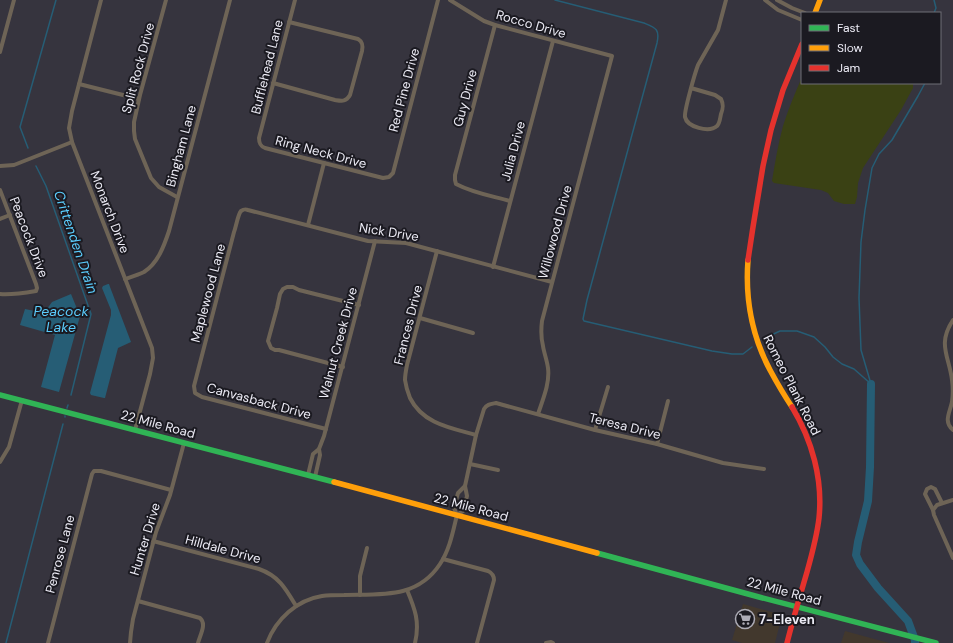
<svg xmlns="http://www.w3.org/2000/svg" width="953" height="643" viewBox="0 0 953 643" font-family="'DM Sans',sans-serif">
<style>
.commercial{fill:#42382d}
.green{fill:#3a4114}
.water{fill:#265d75}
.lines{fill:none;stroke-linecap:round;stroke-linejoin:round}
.stream{stroke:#265d75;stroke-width:1.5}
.river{stroke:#265d75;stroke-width:8}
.street{stroke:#6e6456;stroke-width:4}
.fast{stroke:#30b455;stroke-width:5.5}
.slow{stroke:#ff9f0a;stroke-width:5.5}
.jam{stroke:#e5322d;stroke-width:5.5}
.labels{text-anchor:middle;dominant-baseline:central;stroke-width:4;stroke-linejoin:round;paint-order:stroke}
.street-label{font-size:13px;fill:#ecebf5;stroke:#1b1a21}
.poi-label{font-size:13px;font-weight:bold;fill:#ecebf5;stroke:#1b1a21;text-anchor:start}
.water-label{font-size:14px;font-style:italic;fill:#5bcdfd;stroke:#1b1a21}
</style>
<rect width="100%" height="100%" fill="#36343e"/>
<!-- commercial -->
<g class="commercial">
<polygon points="743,604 782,615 775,643 742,643 732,640"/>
<polygon points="845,631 889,643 841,643"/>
</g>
<!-- green -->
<path class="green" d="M802,77V83H913V88L901,110L863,168L858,183L857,197L855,204H844L834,201L828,193L821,190L774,183L772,181C775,163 778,144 783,126C788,110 795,93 802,77Z"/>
<!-- water -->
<g class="water">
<polygon points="108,284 109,284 110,287 131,342 118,348 105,398 104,398 91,395 90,393 111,315 111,310 102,288 103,286"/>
<polygon points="71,294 80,316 59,392 41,387 55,335 20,325 25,309 44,313 52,302"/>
</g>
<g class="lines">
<!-- stream -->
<g class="stream">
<path d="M555,0L644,23C656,28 660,29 657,43L587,300L583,319L584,321L712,351L732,354H743L752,347"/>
<polyline points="934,0 936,8 934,13"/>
<polyline points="28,148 20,127 56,0"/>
<polyline points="36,166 46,186 91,314 71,395"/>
<polyline points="763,339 780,331 797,331 814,337 825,347 833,357 842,364 854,369 871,384"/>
<polyline points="871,384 861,350 859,298 861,242 865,210 872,168 879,154 892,140 918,96 925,83"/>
<polyline points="67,408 68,405"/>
<polyline points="65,417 65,416"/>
<polyline points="6,643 63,424"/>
</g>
<!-- river -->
<polyline class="river" points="871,384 870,467 868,501 858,542 856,555 860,564 878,588 908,621 915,640 915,643"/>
<!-- street -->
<g class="street">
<polyline points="101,0 72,111 69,128 72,142 152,348 153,358 150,374 135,430"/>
<polyline points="166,0 140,95 134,122 134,131 135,139 151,178 159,187 177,197"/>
<path d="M295,0L259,138C259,143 260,146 265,148L383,178L389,177L393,173L438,0"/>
<path d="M450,0L484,21L495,25L612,56L542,321C541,329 541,338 543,346C544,353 547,360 548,368C550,383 543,399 538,414"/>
<polyline points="765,0 778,10 802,20"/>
<polyline points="777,0 792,8 805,13"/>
<path d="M495,25L455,175V180L456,184C473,193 492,196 510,201"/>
<polyline points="0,52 14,0"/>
<path d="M273,83L335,100C342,101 346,102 350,95L362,51C363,46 363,42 358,39L289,22"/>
<polyline points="79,84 139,99"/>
<path d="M691,88L715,95L721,99C724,105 723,109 721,114C720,118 720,123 717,126C709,133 687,127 685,117C684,111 695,73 698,65L718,30L726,0"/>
<polyline points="0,166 14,165 72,142"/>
<path d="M0,190L36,284L37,288L36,291C24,293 12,295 0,294"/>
<polyline points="0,219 10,215"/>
<polyline points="308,225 324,163"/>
<path d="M437,251L407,365C406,370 405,375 405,380C406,387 408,393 410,398C423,424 451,428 476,435"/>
<polyline points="493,267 553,41"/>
<path d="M125,279C131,277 138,275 144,272C158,263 164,246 169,231L230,0"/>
<polyline points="420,318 473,333"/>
<path d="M953,320C937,344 949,356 952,380C953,387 953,395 952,402C950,412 943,422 953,430"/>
<polyline points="343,367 279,350 275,350 271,348 268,341 277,308 280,294 283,289 287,287 293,287 299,290 359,305"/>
<path d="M326,429L202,397L195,393L194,386L234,232C236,227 238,214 241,211C244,209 245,209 248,210L368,241L406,243L552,282"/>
<polyline points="595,430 608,387"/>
<polyline points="657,444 668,401"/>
<polyline points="0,462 9,447 22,400"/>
<polyline points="470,464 498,470"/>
<polyline points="308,475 313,454 319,449 324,436 375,241"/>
<polyline points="315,477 320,455 319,449"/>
<polyline points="942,503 935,489 931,487 927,489 925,494 933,510 934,515 953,558"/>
<polyline points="933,510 937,505 953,500"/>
<polyline points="457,515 454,508 458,493 465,486"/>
<path d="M153,541L259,569C279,576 286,589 296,606"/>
<path d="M443,559L488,571C492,573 494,575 494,580L477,643"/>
<path d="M407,590C415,609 420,622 415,643"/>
<polyline points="360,595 360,576 367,548"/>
<path d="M138,601L200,618C207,624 200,635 198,643"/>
<polyline points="48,643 92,474 94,471 101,471 171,490"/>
<polyline points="130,643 131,632 133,619 156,532 170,495 184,443"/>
<path d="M267,643C276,619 297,600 322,596C329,595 337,595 344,595C381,594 417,599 440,564C450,549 453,531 457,515L463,511L467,496L465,486L476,435L484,409C487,404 491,404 496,403L595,430L657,444L723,463L764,469"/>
<polyline points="546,643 551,642 553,643"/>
</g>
<!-- fast -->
<g class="fast">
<polyline points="0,395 334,482"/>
<polyline points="597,553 759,597 936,643"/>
</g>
<!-- slow -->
<g class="slow">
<polyline points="815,13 820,0"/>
<path d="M748,260C745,299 752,336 770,370C777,383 784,395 792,407"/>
<polyline points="334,482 597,553"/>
</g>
<!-- jam -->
<g class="jam">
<polyline points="748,260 753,227 763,166 771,130 783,90 802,44"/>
<path d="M787,643C793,619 800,596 807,572C812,554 817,536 819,518C823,479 812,440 792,407"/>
</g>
</g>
<!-- icons -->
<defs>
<symbol id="supermarket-ring" viewBox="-11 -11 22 22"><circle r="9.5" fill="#1b1a21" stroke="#acabb5" stroke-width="1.5"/><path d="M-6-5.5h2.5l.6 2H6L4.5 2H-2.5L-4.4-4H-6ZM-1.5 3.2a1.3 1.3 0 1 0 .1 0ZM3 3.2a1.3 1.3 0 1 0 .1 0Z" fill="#acabb5"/></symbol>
</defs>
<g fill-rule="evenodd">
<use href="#supermarket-ring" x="734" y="608" width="22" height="22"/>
</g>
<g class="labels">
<!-- street labels -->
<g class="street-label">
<text transform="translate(531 24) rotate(16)">Rocco Drive</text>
<text transform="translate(267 67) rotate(-76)">Bufflehead Lane</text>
<text transform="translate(138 68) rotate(-75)">Split Rock Drive</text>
<text transform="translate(404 90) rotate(-75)">Red Pine Drive</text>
<text transform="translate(465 98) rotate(-75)">Guy Drive</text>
<text transform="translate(181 146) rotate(-75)">Bingham Lane</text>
<text transform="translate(513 151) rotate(-75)">Julia Drive</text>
<text transform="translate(321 152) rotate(15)">Ring Neck Drive</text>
<text transform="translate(110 212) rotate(69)">Monarch Drive</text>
<text transform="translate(389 232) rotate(9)">Nick Drive</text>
<text transform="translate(555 232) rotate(-75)">Willowood Drive</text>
<text transform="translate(29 237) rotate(69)">Peacock Drive</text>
<text transform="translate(208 293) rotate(-75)">Maplewood Lane</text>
<text transform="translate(408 325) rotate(-76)">Frances Drive</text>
<text transform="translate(338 343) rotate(-75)">Walnut Creek Drive</text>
<text transform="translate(792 385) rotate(63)">Romeo Plank Road</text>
<text transform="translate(259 401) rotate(15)">Canvasback Drive</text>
<text transform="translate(158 424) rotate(15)">22 Mile Road</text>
<text transform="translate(625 426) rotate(14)">Teresa Drive</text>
<text transform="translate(471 507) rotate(15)">22 Mile Road</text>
<text transform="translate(145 539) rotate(-73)">Hunter Drive</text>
<text transform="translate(223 549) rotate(15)">Hilldale Drive</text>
<text transform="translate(60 554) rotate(-75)">Penrose Lane</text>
<text transform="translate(784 591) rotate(15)">22 Mile Road</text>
</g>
<!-- poi labels -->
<g class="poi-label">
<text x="759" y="619">7-Eleven</text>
</g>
<!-- water labels -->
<g class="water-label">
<text transform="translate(76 242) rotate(71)">Crittenden Drain</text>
<text x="61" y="311">Peacock<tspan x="61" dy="16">Lake</tspan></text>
</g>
</g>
<!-- legend -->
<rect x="801" y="12" width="140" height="72" fill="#1b1a21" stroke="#6f6e76"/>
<rect x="809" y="25" width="20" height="6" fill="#30b455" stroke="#6f6e76"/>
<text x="837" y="32" font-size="12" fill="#ecebf5">Fast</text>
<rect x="809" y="45" width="20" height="6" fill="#ff9f0a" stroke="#6f6e76"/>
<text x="837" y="52" font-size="12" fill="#ecebf5">Slow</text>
<rect x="809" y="65" width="20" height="6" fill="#e5322d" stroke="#6f6e76"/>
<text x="837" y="72" font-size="12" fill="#ecebf5">Jam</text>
</svg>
